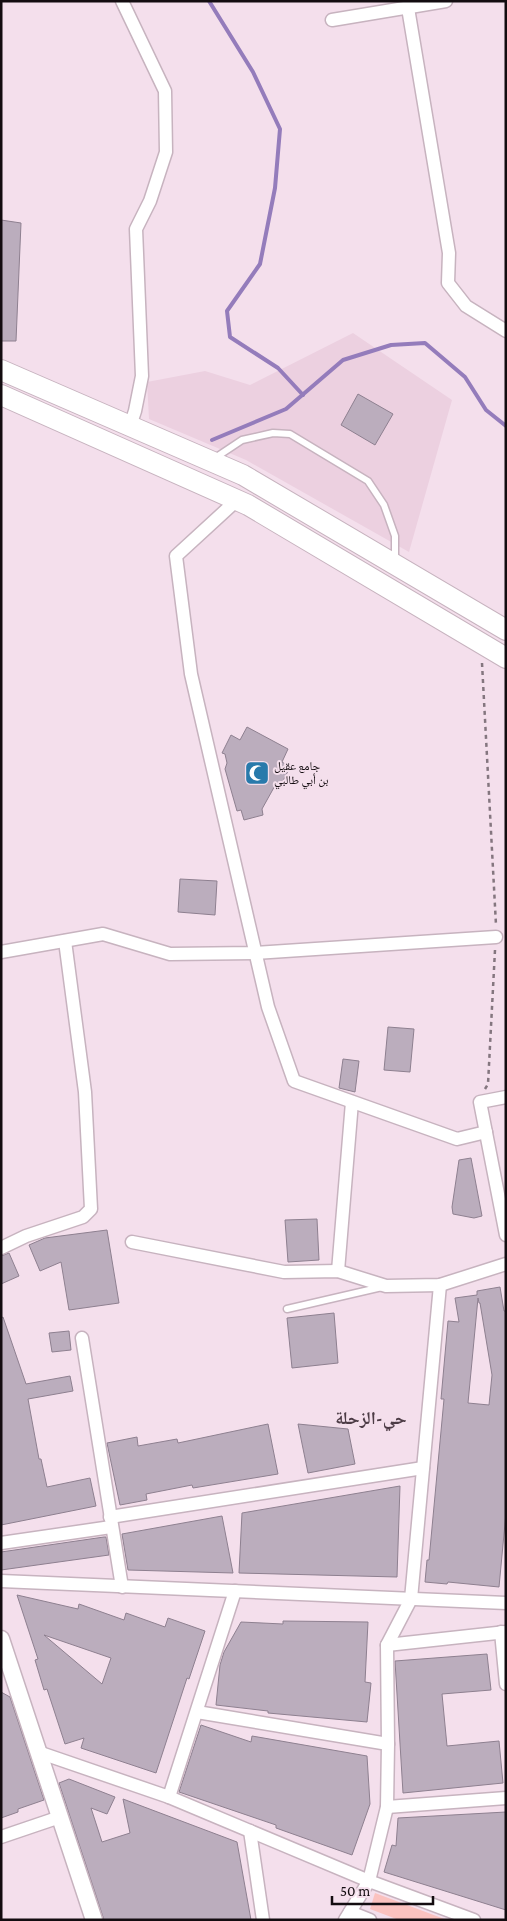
<svg xmlns="http://www.w3.org/2000/svg" width="507" height="1921" viewBox="0 0 507 1921" font-family="'Crimson Pro','Noto Naskh Arabic',serif">
<style>
.built{fill:#ecd0e0}
.green{fill:#fbc2bf}
.lines{fill:none;stroke-linecap:round;stroke-linejoin:round}
.stream{stroke:#947cbb;stroke-width:4}
.building{fill:#bbadbd;stroke:#8e8090;fill-rule:evenodd}
.service-casing{stroke:#c7b3bf;stroke-width:9}
.minor-casing{stroke:#c7b3bf;stroke-width:15}
.tertiary-casing{stroke:#c7b3bf;stroke-width:19}
.primary-casing{stroke:#c7b3bf;stroke-width:22}
.path{stroke:#84767f;stroke-width:2.5;stroke-dasharray:4 4;stroke-linecap:butt}
.service{stroke:#fff;stroke-width:6}
.minor{stroke:#fff;stroke-width:12}
.tertiary{stroke:#fff;stroke-width:16}
.primary{stroke:#fff;stroke-width:20}
.labels{text-anchor:middle;dominant-baseline:central;stroke-width:4;stroke-linejoin:round;paint-order:stroke}
.poi-label{font-size:12px;fill:#130c10;stroke:#f4dfec;text-anchor:start}
.district-label{font-size:18px;font-weight:bold;fill:#4d3c46;stroke:#f4dfec}
</style>
<rect width="100%" height="100%" fill="#f4dfec"/>
<!-- built -->
<polygon class="built" points="353,333 452,400 409,552 246,460 149,419 147,382 205,371 250,385"/>
<!-- green -->
<polygon class="green" points="375,1893 447,1920 399,1920 370,1909"/>
<g class="lines">
<!-- stream -->
<g class="stream">
<polyline points="209,1 253,72 280,129 275,188 260,264 227,311 230,337 278,368 303,395"/>
<polyline points="212,440 286,409 343,360 391,345 425,343 465,377 486,410 506,426"/>
</g>
</g>
<!-- building -->
<g class="building">
<polygon points="1,220 21,223 16,341 1,341"/>
<polygon points="358,394 393,414 375,445 341,425"/>
<polygon points="247,727 288,749 282,762 290,767 281,785 277,782 262,809 263,815 244,820 241,810 237,811 225,769 227,763 225,754 222,753 231,735 240,740"/>
<polygon points="180,879 217,881 215,915 178,912"/>
<polygon points="388,1027 414,1029 410,1072 384,1070"/>
<polygon points="343,1059 359,1061 355,1092 339,1088"/>
<polygon points="471,1158 482,1216 474,1218 453,1214 452,1207 459,1160"/>
<polygon points="317,1219 319,1260 288,1262 285,1220"/>
<polygon points="107,1230 119,1303 69,1310 61,1262 40,1271 29,1245 45,1238"/>
<polygon points="9,1253 19,1276 1,1284 1,1256"/>
<path d="M500,1287L504,1311H506V1513L499,1587L448,1582L447,1584L425,1582L427,1560H429L444,1399H441L448,1321L459,1322L455,1298L477,1295V1291ZM478,1298L479,1303H480L492,1375L489,1405L468,1403Z"/>
<polygon points="334,1313 338,1363 292,1368 287,1318"/>
<polygon points="3,1317 26,1384 70,1376 73,1391 28,1399 39,1459 41,1459 47,1487 90,1478 96,1506 1,1525 1,1318"/>
<polygon points="69,1331 71,1350 52,1352 49,1333"/>
<polygon points="268,1424 278,1474 193,1488 192,1485 146,1494 147,1500 120,1505 107,1443 137,1437 138,1446 177,1439 178,1443"/>
<polygon points="298,1424 348,1429 355,1464 308,1473"/>
<polygon points="400,1486 397,1577 239,1573 242,1513"/>
<polygon points="222,1516 233,1573 128,1570 122,1534"/>
<polygon points="104,1537 106,1537 109,1555 1,1570 1,1552"/>
<path d="M17,1595L78,1609L79,1604L124,1620L126,1613L165,1627L168,1618L205,1631L189,1679L187,1678L156,1773L81,1748L84,1738L65,1744L47,1689L44,1690L35,1660L38,1659ZM44,1635L111,1658L102,1684Z"/>
<polygon points="283,1621 368,1622 365,1682 371,1683 367,1722 268,1713 268,1711 216,1705 220,1665 224,1652 241,1622 283,1624"/>
<polygon points="487,1654 491,1690 442,1694 447,1746 499,1741 503,1783 403,1793 395,1661"/>
<polygon points="1,1692 10,1697 44,1800 18,1809 18,1812 1,1818"/>
<polygon points="201,1725 251,1742 252,1736 367,1756 370,1804 352,1855 276,1828 276,1825 179,1792"/>
<polygon points="69,1779 115,1797 107,1814 91,1808 102,1842 130,1833 123,1799 237,1842 251,1920 104,1920 59,1783"/>
<polygon points="506,1812 506,1910 384,1872 392,1845 396,1846 398,1818"/>
</g>
<g class="lines">
<defs>
<g id="service">
<polyline points="215,458 242,440 273,433 290,434 368,481 384,505 395,536 395,561"/>
<polyline points="287,1309 382,1287"/>
</g>
<g id="minor">
<polyline points="122,1 165,91 166,152 150,201 136,229 142,376 135,411 130,426"/>
<polyline points="408,8 449,253 448,283 466,306 506,331"/>
<polyline points="332,20 446,1"/>
<polyline points="237,500 176,556 191,674 268,1007 294,1081 457,1139 486,1132"/>
<polyline points="1,952 103,934 170,954 255,953 496,937"/>
<polyline points="506,1097 480,1102 506,1235"/>
<polyline points="132,1242 284,1272 338,1271 386,1286 440,1285 506,1264"/>
<polyline points="1,1248 26,1236 83,1217 91,1209 85,1092 65,941"/>
<polyline points="338,1271 352,1102"/>
<polyline points="82,1338 122,1587"/>
<polyline points="110,1517 423,1468"/>
<polyline points="1,1543 111,1527"/>
<polyline points="1,1581 506,1603"/>
<polyline points="501,1632 506,1684"/>
<polyline points="387,1645 506,1632"/>
<polyline points="197,1712 388,1744"/>
<polyline points="38,1752 169,1797 369,1881 474,1920"/>
<polyline points="169,1797 235,1591"/>
<polyline points="387,1807 506,1798"/>
<polyline points="250,1831 263,1920"/>
<polyline points="1,1837 60,1817"/>
<polyline points="350,1912 370,1920"/>
<polyline points="345,1920 369,1881 387,1807 388,1744 387,1645 411,1599 440,1285"/>
</g>
<polyline id="tertiary" points="1,1639 94,1920"/>
<g id="primary">
<polyline points="1,370 243,475 506,630"/>
<polyline points="1,395 248,505 506,658"/>
</g>
</defs>
<!-- service casing -->
<use href="#service" class="service-casing"/>
<!-- minor casing -->
<use href="#minor" class="minor-casing"/>
<!-- tertiary casing -->
<use href="#tertiary" class="tertiary-casing"/>
<!-- primary casing -->
<use href="#primary" class="primary-casing"/>
<!-- path -->
<g class="path">
<polyline points="482,663 496,925"/>
<polyline points="485,1089 488,1084 495,950"/>
</g>
<!-- service -->
<use href="#service" class="service"/>
<!-- minor -->
<use href="#minor" class="minor"/>
<!-- tertiary -->
<use href="#tertiary" class="tertiary"/>
<!-- primary -->
<use href="#primary" class="primary"/>
</g>
<!-- icons -->
<defs>
<symbol id="mosque-square" viewBox="-11 -11 22 22"><rect x="-9" y="-9" width="18" height="18" rx="4" fill="#287aab" stroke="#f4dfec"/><path d="M3.5-4.9A6 6 0 1 0 3.5 4.9A5 5 0 1 1 3.5-4.9Z" fill="#fff"/></symbol>
</defs>
<g fill-rule="evenodd">
<use href="#mosque-square" x="243" y="759" width="28" height="28"/>
</g>
<g class="labels">
<!-- poi labels -->
<g class="poi-label">
<text x="274" y="766">جامع عقيل<tspan x="274" dy="14">بن أبي طالبي</tspan></text>
</g>
<!-- district labels -->
<g class="district-label">
<text x="371" y="1418">حي-الزحلة</text>
</g>
</g>
<!-- border -->
<rect width="507" height="1921" fill="none" stroke="#130c10" stroke-width="5"/>
<!-- scale -->
<path d="M332 1896v8h101v-8" fill="none" stroke="#130c10" stroke-width="2.5"/>
<text x="340" y="1896" font-size="15" fill="#130c10" stroke="#f4dfec" stroke-width="4" paint-order="stroke">50 m</text>
</svg>
